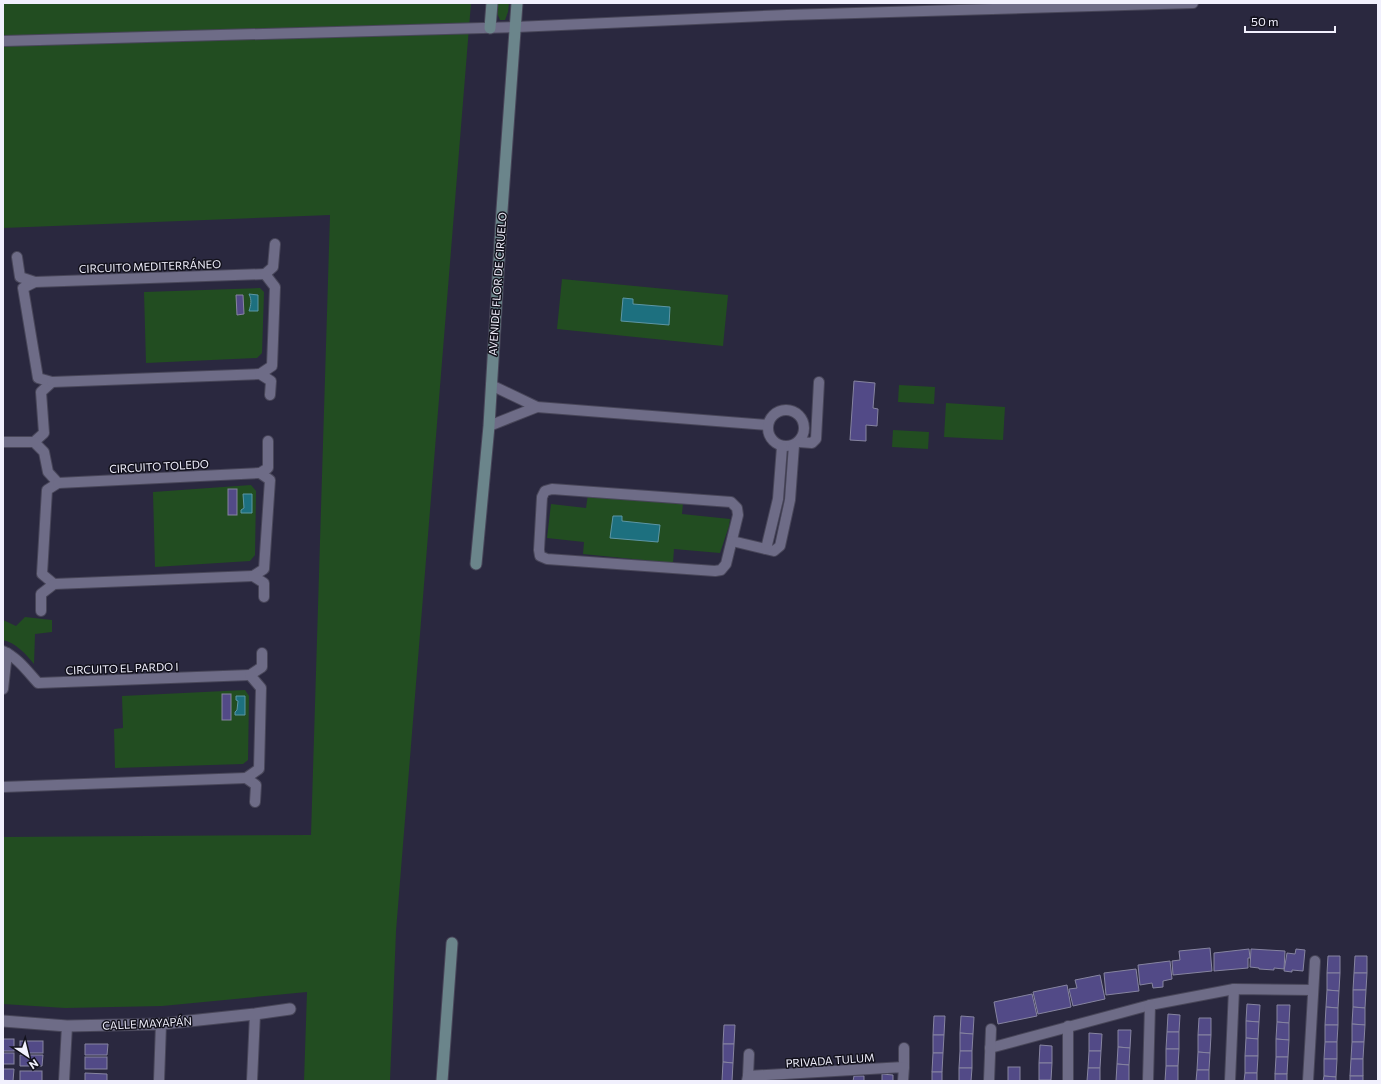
<svg xmlns="http://www.w3.org/2000/svg" width="1381" height="1084" viewBox="0 0 1381 1084" font-family="Commissioner,sans-serif">
<style>
.green{fill:#224d21}
.water{fill:#1d707f;stroke:#5d96a5}
.building{fill:#524a87;stroke:#8684a0}
.lines{fill:none;stroke-linecap:round;stroke-linejoin:round}
.minor-casing{stroke:#484659;stroke-width:12}
.tertiary-casing{stroke:#484659;stroke-width:13}
.secondary-casing{stroke:#484659;stroke-width:13}
.minor{stroke:#6e6c87;stroke-width:10}
.tertiary{stroke:#6e6c87;stroke-width:11}
.secondary{stroke:#6b858b;stroke-width:11}
.labels{text-anchor:middle;dominant-baseline:central;stroke-width:3;stroke-linejoin:round;paint-order:stroke}
.street-label{font-size:11px;fill:#f1f0fd;stroke:#13121d}
</style>
<rect width="100%" height="100%" fill="#2a283f"/>
<!-- green -->
<g class="green">
<polygon points="3,3 471,3 396,931 390,1081 304,1081 307,992 162,1006 65,1008 3,1004 3,837 311,835 330,215 3,228"/>
<polygon points="498,3 509,3 508,12 505,20 500,20 497,13"/>
<polygon points="562,279 728,295 723,346 557,329"/>
<polygon points="260,288 264,292 262,353 257,358 146,363 144,292"/>
<polygon points="899,385 935,387 934,404 898,402"/>
<polygon points="946,403 1005,407 1003,440 944,437"/>
<polygon points="893,430 929,432 928,449 892,447"/>
<polygon points="251,485 256,491 255,555 250,561 155,567 153,492"/>
<polygon points="588,494 683,503 682,514 730,519 729,526 720,553 674,549 673,563 583,554 584,542 547,538 551,504 586,508"/>
<path d="M25,617L52,620V632L35,634L34,664C26,654 16,643 3,640V620L16,626Z"/>
<polygon points="245,690 249,696 248,760 243,764 115,768 114,729 123,728 122,696"/>
</g>
<!-- water -->
<g class="water">
<path d="M249,294L258,295V311H249C251,305 252,300 249,294Z"/>
<polygon points="623,298 633,299 633,304 670,307 669,325 621,321"/>
<polygon points="243,494 252,494 252,513 241,513 241,510 244,508"/>
<polygon points="613,516 622,516 622,521 660,525 658,542 610,538"/>
<polygon points="236,696 245,696 245,715 235,715 235,712 237,710 238,701 236,700"/>
</g>
<!-- building -->
<g class="building">
<polygon points="236,295 243,295 244,314 237,315"/>
<polygon points="854,381 875,383 873,408 878,409 877,426 866,425 866,441 850,440"/>
<rect x="228" y="489" width="9" height="26"/>
<rect x="222" y="694" width="9" height="26"/>
<polygon points="1210,948 1212,971 1173,975 1172,961 1180,960 1179,951"/>
<polygon points="1249,949 1250,958 1248,958 1248,968 1214,971 1214,953"/>
<polygon points="1251,949 1285,951 1284,969 1274,968 1274,970 1259,969 1259,968 1250,967"/>
<polygon points="1296,949 1305,950 1303,971 1292,970 1292,972 1284,971 1287,953 1295,954"/>
<polygon points="1328,956 1340,956 1340,973 1327,973"/>
<polygon points="1355,956 1367,956 1367,973 1354,973"/>
<polygon points="1170,961 1172,979 1163,981 1163,987 1153,988 1152,983 1140,985 1138,965"/>
<polygon points="1136,969 1139,991 1106,995 1104,973"/>
<polygon points="1327,973 1340,973 1339,991 1327,990"/>
<polygon points="1354,973 1367,973 1366,990 1353,990"/>
<polygon points="1100,975 1105,999 1073,1006 1069,989 1077,988 1075,980"/>
<polygon points="1067,985 1071,1007 1038,1014 1033,992"/>
<polygon points="1327,990 1339,991 1338,1008 1326,1007"/>
<polygon points="1353,990 1366,990 1365,1008 1353,1007"/>
<polygon points="1032,994 1037,1016 998,1024 994,1002"/>
<polygon points="1247,1004 1260,1005 1259,1022 1246,1021"/>
<polygon points="1277,1005 1290,1005 1289,1023 1277,1022"/>
<polygon points="1326,1007 1338,1008 1338,1025 1325,1025"/>
<polygon points="1353,1007 1365,1008 1365,1025 1352,1024"/>
<polygon points="1168,1014 1180,1015 1179,1032 1167,1032"/>
<polygon points="934,1016 945,1016 944,1035 933,1035"/>
<polygon points="961,1016 974,1017 973,1034 960,1033"/>
<polygon points="1199,1018 1211,1018 1211,1035 1198,1035"/>
<polygon points="1246,1021 1259,1022 1258,1039 1246,1038"/>
<polygon points="1277,1022 1289,1023 1289,1040 1276,1039"/>
<polygon points="1352,1024 1365,1025 1364,1042 1352,1042"/>
<polygon points="724,1025 735,1025 734,1044 723,1044"/>
<polygon points="1325,1025 1338,1025 1337,1042 1325,1042"/>
<polygon points="1118,1030 1131,1030 1130,1048 1118,1047"/>
<polygon points="1167,1032 1179,1032 1179,1049 1166,1049"/>
<polygon points="960,1033 973,1034 972,1051 960,1051"/>
<polygon points="1089,1033 1102,1034 1101,1051 1089,1051"/>
<polygon points="933,1035 944,1035 943,1053 933,1053"/>
<polygon points="1198,1035 1211,1035 1210,1053 1198,1052"/>
<polygon points="1246,1038 1258,1039 1258,1056 1245,1056"/>
<rect x="3" y="1039" width="11" height="12"/>
<polygon points="1276,1039 1289,1040 1288,1057 1276,1057"/>
<rect x="20" y="1041" width="23" height="12"/>
<polygon points="1325,1042 1337,1042 1337,1059 1324,1059"/>
<polygon points="1352,1042 1364,1042 1363,1059 1351,1059"/>
<polygon points="85,1044 108,1044 107,1055 85,1055"/>
<polygon points="723,1044 734,1044 733,1063 723,1062"/>
<polygon points="1040,1045 1052,1046 1052,1063 1039,1063"/>
<polygon points="1118,1047 1130,1048 1129,1065 1117,1064"/>
<polygon points="1166,1049 1179,1049 1178,1066 1166,1066"/>
<polygon points="960,1051 972,1051 972,1068 959,1068"/>
<polygon points="1089,1051 1101,1051 1100,1068 1088,1068"/>
<polygon points="1198,1052 1210,1053 1209,1070 1197,1070"/>
<rect x="3" y="1053" width="11" height="11"/>
<polygon points="933,1053 943,1053 942,1072 932,1072"/>
<polygon points="20,1055 43,1055 42,1066 20,1066"/>
<polygon points="1245,1056 1258,1056 1257,1073 1245,1073"/>
<rect x="85" y="1057" width="22" height="12"/>
<polygon points="1276,1057 1288,1057 1287,1074 1275,1074"/>
<polygon points="1324,1059 1337,1059 1336,1077 1324,1076"/>
<polygon points="1351,1059 1363,1059 1363,1076 1350,1076"/>
<polygon points="723,1062 733,1063 732,1081 722,1081"/>
<polygon points="1039,1063 1052,1063 1051,1080 1039,1080"/>
<polygon points="1117,1064 1129,1065 1129,1081 1116,1081"/>
<polygon points="1166,1066 1178,1066 1178,1081 1165,1081"/>
<rect x="1008" y="1067" width="12" height="14"/>
<polygon points="959,1068 972,1068 971,1081 959,1081"/>
<polygon points="1088,1068 1100,1068 1100,1081 1087,1081"/>
<polygon points="3,1069 14,1069 13,1081 3,1080"/>
<polygon points="1197,1070 1209,1070 1209,1081 1196,1081"/>
<rect x="20" y="1071" width="22" height="10"/>
<rect x="932" y="1072" width="10" height="9"/>
<polygon points="85,1073 107,1074 107,1081 85,1081"/>
<polygon points="1245,1073 1257,1073 1257,1081 1244,1081"/>
<polygon points="882,1074 893,1075 893,1081 882,1081"/>
<rect x="1275" y="1074" width="12" height="7"/>
<polygon points="854,1076 864,1076 864,1081 853,1081"/>
<polygon points="1324,1076 1336,1077 1336,1081 1323,1081"/>
<rect x="1350" y="1076" width="13" height="5"/>
</g>
<g class="lines">
<defs>
<g id="minor">
<polyline points="3,41 516,27 787,15 1193,3"/>
<polyline points="17,257 20,277 35,282 23,288 38,378 52,382 41,392 44,433 34,442"/>
<polyline points="35,282 265,274"/>
<polyline points="52,382 260,374"/>
<polyline points="491,385 537,407 768,425"/>
<polyline points="270,395 271,381 260,374 272,366 275,287 265,274 273,267 275,244"/>
<circle cx="786" cy="428" r="18"/>
<polyline points="489,426 537,407"/>
<polyline points="3,442 34,442"/>
<polyline points="34,442 44,452 48,472 58,483 47,490 42,574 54,584 41,594 41,611"/>
<polyline points="799,442 812,443 816,439 819,382"/>
<polyline points="58,483 260,473"/>
<polygon points="552,489 731,502 737,508 738,515 726,564 721,570 715,571 547,559 540,556 539,550 542,497 545,491"/>
<polyline points="732,541 774,551 780,546 790,500 794,445"/>
<polyline points="766,549 778,499 782,447"/>
<polyline points="54,584 253,576"/>
<polyline points="264,597 264,583 253,576 264,569 270,480 260,473 268,468 268,441"/>
<path d="M3,651C17,657 28,672 38,683L250,675"/>
<polyline points="3,689 7,653"/>
<polyline points="3,787 246,778"/>
<polyline points="255,802 256,785 246,778 259,769 261,688 250,675 262,667 262,653"/>
<polyline points="990,1048 1150,1005 1234,989 1313,990"/>
<polyline points="904,1067 904,1048"/>
<polyline points="748,1076 749,1054"/>
<polyline points="64,1081 67,1026"/>
<polyline points="159,1081 161,1024"/>
<polyline points="252,1081 255,1014"/>
<polyline points="747,1081 748,1076 904,1067 903,1081"/>
<polyline points="989,1081 991,1029"/>
<polyline points="1068,1081 1068,1026"/>
<polyline points="1148,1081 1150,1005"/>
<polyline points="1230,1081 1234,989"/>
<polyline points="1308,1081 1315,961"/>
</g>
<polyline id="tertiary" points="3,1021 67,1026 161,1024 255,1014 290,1009"/>
<g id="secondary">
<polyline points="490,28 492,3"/>
<polyline points="476,564 489,426 502,210 517,3"/>
<polyline points="442,1081 452,943"/>
</g>
</defs>
<!-- minor casing -->
<use href="#minor" class="minor-casing"/>
<!-- tertiary casing -->
<use href="#tertiary" class="tertiary-casing"/>
<!-- secondary casing -->
<use href="#secondary" class="secondary-casing"/>
<!-- minor -->
<use href="#minor" class="minor"/>
<!-- tertiary -->
<use href="#tertiary" class="tertiary"/>
<!-- secondary -->
<use href="#secondary" class="secondary"/>
</g>
<g class="labels">
<!-- street labels -->
<g class="street-label">
<text transform="translate(150 266) rotate(-2)">CIRCUITO MEDITERRÁNEO</text>
<text transform="translate(497 284) rotate(-86)">AVENIDE FLOR DE CIRUELO</text>
<text transform="translate(159 466) rotate(-3)">CIRCUITO TOLEDO</text>
<text transform="translate(122 668) rotate(-2)">CIRCUITO EL PARDO I</text>
<text transform="translate(147 1023) rotate(-3)">CALLE MAYAPÁN</text>
<text transform="translate(830 1060) rotate(-4)">PRIVADA TULUM</text>
</g>
</g>
<!-- border -->
<rect width="1381" height="1084" fill="none" stroke="#f1f0fd" stroke-width="8"/>
<!-- north arrow -->
<g transform="translate(28 1056) rotate(145)" stroke="#13121d" stroke-width="3" paint-order="stroke">
<path d="M0-3L7 15L0 10L-7 15Z" fill="#f1f0fd"/>
<text y="-6" font-size="11" font-weight="bold" text-anchor="middle" fill="#f1f0fd">N</text>
</g>
<!-- scale -->
<path d="M1245 26v6h90v-6" fill="none" stroke="#f1f0fd" stroke-width="2"/>
<text x="1251" y="26" font-size="12" fill="#f1f0fd" stroke="#13121d" stroke-width="3" paint-order="stroke">50 m</text>
</svg>
